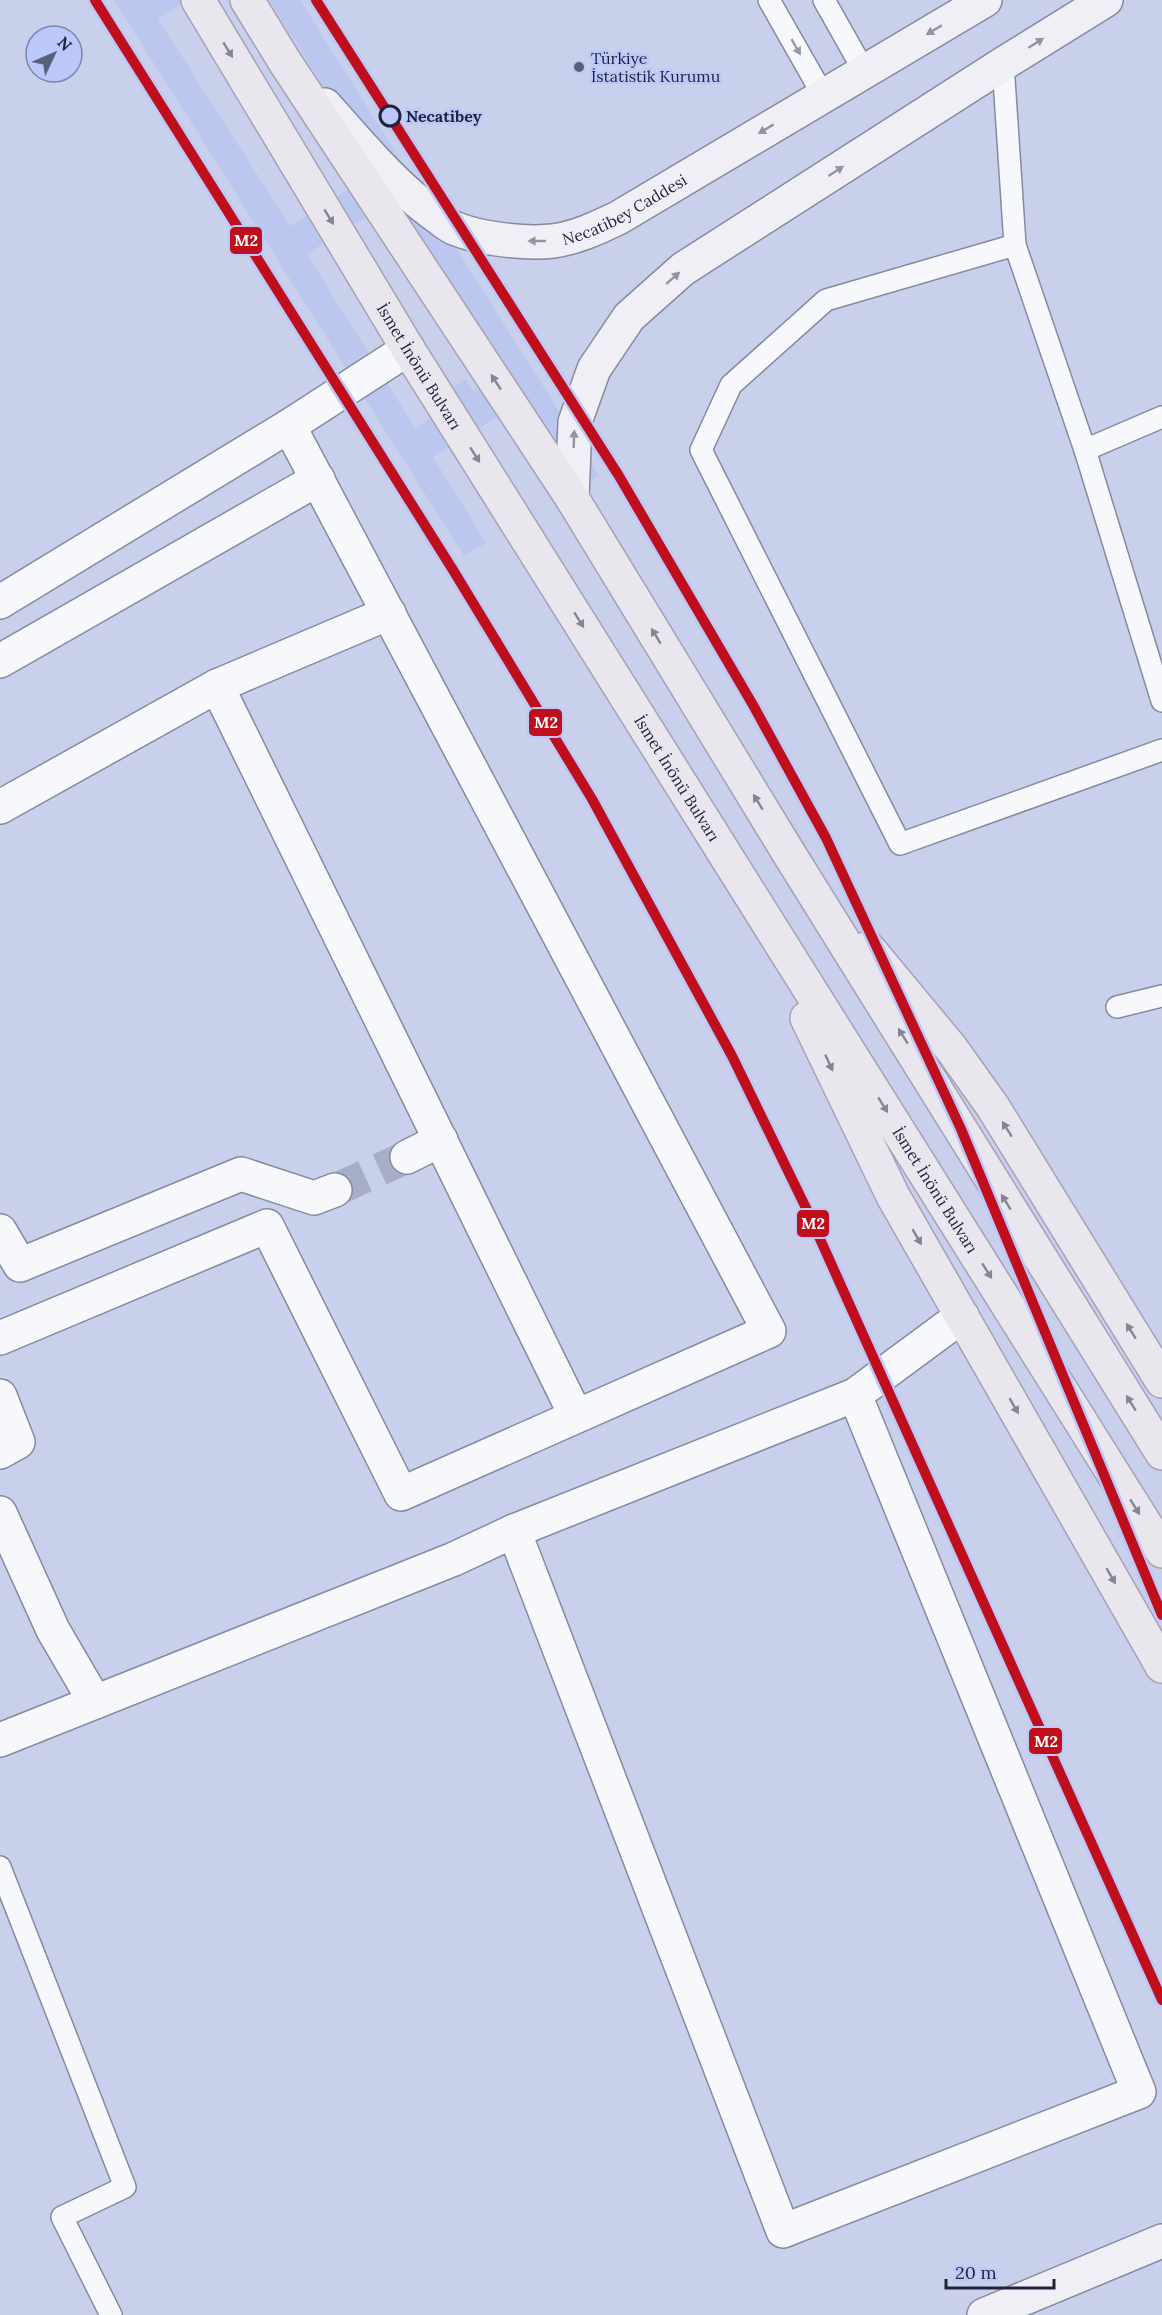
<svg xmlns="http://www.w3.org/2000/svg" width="1162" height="2315" viewBox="0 0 1162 2315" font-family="Lora,serif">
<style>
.built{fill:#bcc7f0;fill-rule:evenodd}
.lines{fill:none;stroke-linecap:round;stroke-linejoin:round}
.minor-tunnel{stroke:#a7aec8;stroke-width:33;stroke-dasharray:33 16;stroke-linecap:butt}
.service-casing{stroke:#858aa0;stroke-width:24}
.minor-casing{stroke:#858aa0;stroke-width:36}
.secondary-casing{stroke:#858aa0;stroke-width:36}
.primary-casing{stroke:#a6a1b6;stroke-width:36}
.service{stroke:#f7f8fc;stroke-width:21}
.minor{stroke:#f7f8fc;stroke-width:33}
.secondary{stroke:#f0eff5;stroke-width:33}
.primary{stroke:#eae6ee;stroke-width:33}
.metro-1-casing{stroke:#bbc8f9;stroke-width:15}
.metro-1{stroke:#bf0e1c;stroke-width:10}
.oneway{fill:#9294a2}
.oneway2{fill:#9699a6}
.oneway3{fill:#848595}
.poi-dot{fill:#5a6079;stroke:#bbc8f9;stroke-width:2}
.stop-dot{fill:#bbc8f9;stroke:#1f243c;stroke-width:3}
.labels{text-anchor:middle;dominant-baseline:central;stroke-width:5;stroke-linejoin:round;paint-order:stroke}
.poi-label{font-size:16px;fill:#1f243c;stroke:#bbc8f9;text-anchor:start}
.stop-label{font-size:16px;font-weight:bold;fill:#1f243c;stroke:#bbc8f9;text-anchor:start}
.street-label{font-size:16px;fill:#1f243c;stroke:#bbc8f9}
.line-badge{stroke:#bbc8f9;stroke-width:2}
.badge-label{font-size:16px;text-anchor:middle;font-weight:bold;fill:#fff}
</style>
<rect width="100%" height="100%" fill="#c9d0eb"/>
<!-- built -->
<path class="built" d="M114,0H188L158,19L290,226L377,171L269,0H300L599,475L578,488L521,402L433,457L486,543L464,556ZM395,199L502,374L474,392L466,379L437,397L445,409L415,428L307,254Z"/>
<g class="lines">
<!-- minor-tunnel -->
<polyline class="minor-tunnel" points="335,1190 407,1157"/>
<defs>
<g id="service">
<polyline points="769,0 823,95"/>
<polyline points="824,0 864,71"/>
<polyline points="1003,64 1015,245 1085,450 1162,701"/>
<polyline points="1015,245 826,300 731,385 701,450 900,844 1162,750"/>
<polyline points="1085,450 1162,417"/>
<polyline points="1117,1007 1162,996"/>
<polyline points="0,1867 125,2187 62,2217 111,2315"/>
</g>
<g id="minor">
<polyline points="0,602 289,426 408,349"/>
<polyline points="389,613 217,686 576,1416"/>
<polyline points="0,661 318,479"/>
<polyline points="0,807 217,686"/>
<polyline points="407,1157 441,1140"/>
<polyline points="0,1231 20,1265 241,1174 314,1198 335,1190"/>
<polyline points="0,1338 267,1226 401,1494 769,1331 289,426"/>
<polyline points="0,1396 18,1442 0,1452"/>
<polyline points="0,1513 53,1630 95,1702"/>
<polyline points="514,1531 783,2231 1139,2092 855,1395"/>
<polyline points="0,1740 454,1559 514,1531 855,1395 962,1316"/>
</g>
<g id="secondary">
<path id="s1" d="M325,105C359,143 393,185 435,215C441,219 447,225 454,228C479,239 526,244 553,241C576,238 597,228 618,218L985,0"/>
<polyline points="572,498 575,422 594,369 629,317 683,269 1003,64 1106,0"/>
<polyline points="984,2315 1162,2241"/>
</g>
<g id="primary">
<path id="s2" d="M198,0L408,349L1162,1551"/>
<polyline points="247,0 285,62 572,498 788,852 1162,1453"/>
<polyline points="868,948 951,1048 993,1107 1162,1381"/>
<polyline points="807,1018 893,1196 1162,1666"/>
</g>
</defs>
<!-- service casing -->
<use href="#service" class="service-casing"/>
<!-- minor casing -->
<use href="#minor" class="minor-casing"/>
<!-- secondary casing -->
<use href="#secondary" class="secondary-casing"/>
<!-- primary casing -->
<use href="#primary" class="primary-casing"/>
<!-- service -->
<use href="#service" class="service"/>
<!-- minor -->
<use href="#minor" class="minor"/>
<!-- secondary -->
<use href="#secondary" class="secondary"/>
<!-- primary -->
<use href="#primary" class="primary"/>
<defs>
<g id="metro-1">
<polyline points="95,0 453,570 592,799 732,1056 807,1210 1162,2000"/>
<polyline points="316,0 619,476 753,705 826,838 961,1129 1162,1615"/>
</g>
</defs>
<!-- metro-1 casing -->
<use href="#metro-1" class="metro-1-casing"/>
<!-- metro-1 -->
<use href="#metro-1" class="metro-1"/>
</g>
<!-- one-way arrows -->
<defs><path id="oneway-solid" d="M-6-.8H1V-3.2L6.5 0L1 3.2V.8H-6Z" transform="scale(1.5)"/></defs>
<g class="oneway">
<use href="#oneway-solid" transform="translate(934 30) rotate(149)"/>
<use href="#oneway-solid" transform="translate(1036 43) rotate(-32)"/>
<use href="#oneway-solid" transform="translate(766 129) rotate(149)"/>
<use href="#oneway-solid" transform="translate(836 171) rotate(-33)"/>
<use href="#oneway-solid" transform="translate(537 241) rotate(-180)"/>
<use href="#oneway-solid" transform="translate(673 278) rotate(-41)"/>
<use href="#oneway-solid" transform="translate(574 439) rotate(-88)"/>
</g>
<use class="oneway2" href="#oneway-solid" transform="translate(796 47) rotate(60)"/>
<g class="oneway3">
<use href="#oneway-solid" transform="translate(228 50) rotate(59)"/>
<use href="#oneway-solid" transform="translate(329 217) rotate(59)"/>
<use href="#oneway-solid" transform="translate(496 382) rotate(-123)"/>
<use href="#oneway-solid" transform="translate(475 455) rotate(58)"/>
<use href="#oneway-solid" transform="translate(579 620) rotate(58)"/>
<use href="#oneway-solid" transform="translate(656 636) rotate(-121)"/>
<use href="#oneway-solid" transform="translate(758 802) rotate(-121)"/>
<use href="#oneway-solid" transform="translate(903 1036) rotate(-122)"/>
<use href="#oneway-solid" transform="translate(829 1063) rotate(65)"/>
<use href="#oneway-solid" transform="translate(883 1105) rotate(58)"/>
<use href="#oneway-solid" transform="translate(1007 1129) rotate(-122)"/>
<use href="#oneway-solid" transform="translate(1006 1202) rotate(-122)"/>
<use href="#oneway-solid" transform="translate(917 1237) rotate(60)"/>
<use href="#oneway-solid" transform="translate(987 1271) rotate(58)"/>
<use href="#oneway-solid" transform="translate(1131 1331) rotate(-122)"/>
<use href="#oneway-solid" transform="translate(1131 1403) rotate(-122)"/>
<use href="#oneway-solid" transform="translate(1014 1406) rotate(60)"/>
<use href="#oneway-solid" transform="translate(1135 1507) rotate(58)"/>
<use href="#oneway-solid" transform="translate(1111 1576) rotate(60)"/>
</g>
<!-- markers -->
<circle class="poi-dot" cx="579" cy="67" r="6"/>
<circle class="stop-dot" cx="390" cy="116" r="10"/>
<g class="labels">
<!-- poi labels -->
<g class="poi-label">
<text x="591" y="58">Türkiye<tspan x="591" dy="18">İstatistik Kurumu</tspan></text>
</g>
<!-- stop labels -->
<g class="stop-label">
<text x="406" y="116">Necatibey</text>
</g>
<!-- street labels -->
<g class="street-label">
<text stroke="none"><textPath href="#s1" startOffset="358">Necatibey Caddesi</textPath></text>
<text stroke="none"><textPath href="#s2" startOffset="428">İsmet İnönü Bulvarı</textPath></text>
<text stroke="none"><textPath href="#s2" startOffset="914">İsmet İnönü Bulvarı</textPath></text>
<text stroke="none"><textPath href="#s2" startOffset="1400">İsmet İnönü Bulvarı</textPath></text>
</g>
</g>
<g class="line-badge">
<rect x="229" y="226" width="34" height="29" rx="6" fill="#bf0e1c"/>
<rect x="528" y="708" width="35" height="29" rx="6" fill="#bf0e1c"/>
<rect x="796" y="1209" width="34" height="29" rx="6" fill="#bf0e1c"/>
<rect x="1028" y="1727" width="35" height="28" rx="6" fill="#bf0e1c"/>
</g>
<g class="badge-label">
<text x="246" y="246">M2</text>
<text x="546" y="728">M2</text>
<text x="813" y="1229">M2</text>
<text x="1046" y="1747">M2</text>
</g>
<!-- north arrow -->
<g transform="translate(54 54) rotate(46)"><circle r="28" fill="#bbc8f9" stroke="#7d86ad" stroke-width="1.5"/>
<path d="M0-4.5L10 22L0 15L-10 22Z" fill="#5a6079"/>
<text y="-9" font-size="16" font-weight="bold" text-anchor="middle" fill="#1f243c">N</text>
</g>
<!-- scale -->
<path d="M946 2279v9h108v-9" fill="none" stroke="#1f243c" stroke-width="3"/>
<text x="955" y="2279" font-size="18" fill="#1f243c" stroke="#bbc8f9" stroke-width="4.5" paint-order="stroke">20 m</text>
</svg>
